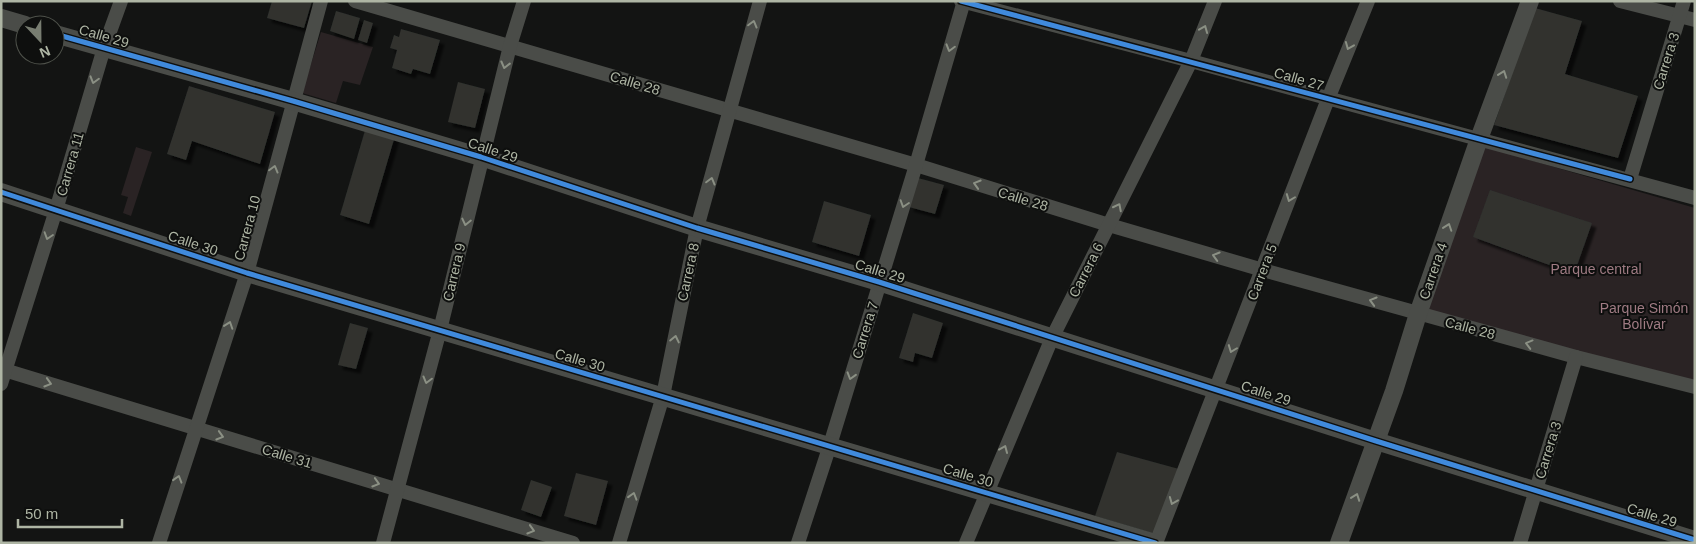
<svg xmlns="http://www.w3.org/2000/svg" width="1696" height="544" viewBox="0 0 1696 544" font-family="Arial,sans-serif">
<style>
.green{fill:#2a2324}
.building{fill:#30322f;filter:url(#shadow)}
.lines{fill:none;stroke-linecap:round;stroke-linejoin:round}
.minor{stroke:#4a4c48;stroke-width:14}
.tertiary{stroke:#4a4c48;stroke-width:18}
.cycleway-casing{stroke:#0e0f0e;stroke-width:8}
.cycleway{stroke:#408adc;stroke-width:5}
.oneway{stroke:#8b9084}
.labels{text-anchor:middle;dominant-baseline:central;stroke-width:4;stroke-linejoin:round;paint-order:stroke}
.street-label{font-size:14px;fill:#aeb5a4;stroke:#0e0f0e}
.park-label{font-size:14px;fill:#9f7b83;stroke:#0e0f0e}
</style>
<defs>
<filter id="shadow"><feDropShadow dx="4.5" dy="4.5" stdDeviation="1" flood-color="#0009"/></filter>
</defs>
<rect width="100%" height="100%" fill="#131413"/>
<!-- green -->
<g class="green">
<polygon points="321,32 373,47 360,85 343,81 336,103 302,93"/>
<polygon points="1482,146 1695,208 1695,384 1425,311"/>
<polygon points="136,147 152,152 131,216 123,213 128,197 121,195"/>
</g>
<!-- building -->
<g class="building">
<polygon points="272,1 312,1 304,28 267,18"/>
<polygon points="1535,8 1582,21 1565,74 1638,96 1618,158 1494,125"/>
<polygon points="336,11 360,18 354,39 330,31"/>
<polygon points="364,20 373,23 367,43 358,40"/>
<polygon points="401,29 440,40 430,74 413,69 411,74 392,68 397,50 390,48 394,35 399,37"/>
<polygon points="458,82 485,89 475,128 448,122"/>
<polygon points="189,86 275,112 260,164 192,141 186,160 167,154"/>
<polygon points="366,127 395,136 369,224 340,215"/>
<polygon points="918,178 944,185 935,214 909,207"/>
<polygon points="1490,190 1592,223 1574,274 1473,237"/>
<polygon points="824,201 871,215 859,256 812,242"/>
<polygon points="913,313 943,323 932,358 915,353 913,362 899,358"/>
<polygon points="350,323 368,328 356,369 338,365"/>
<polygon points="1117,452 1179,469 1154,532 1152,533 1095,516"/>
<polygon points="576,473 608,481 596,525 564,516"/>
<polygon points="531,480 552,487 541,517 521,510"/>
</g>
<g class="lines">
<!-- minor -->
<g class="minor">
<polyline points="355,1 916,165 1109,225 1263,270 1576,357 1695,387"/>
<polyline points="961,1 1191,61 1695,198"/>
<polyline points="1620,1 1695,20"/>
<polyline points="1630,179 1684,1"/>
<polyline points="1,369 573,543"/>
<polyline points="1,384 56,210 104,48 121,1"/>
<polyline points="159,543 247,273 321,1"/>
<polyline points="383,543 440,330 510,46 524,1"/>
<polyline points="619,543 663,396 697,228 760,1"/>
<polyline points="798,543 830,445 916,165 964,1"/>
<polyline points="966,543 1052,338 1191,61 1215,1"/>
<polyline points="1156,543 1328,99 1368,1"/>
<polyline points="1520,543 1576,357"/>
</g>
<!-- tertiary -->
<g class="tertiary">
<polyline points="1,18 25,25"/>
<polyline points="55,34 293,101 481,157 697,228 879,282 1376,441 1695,540"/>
<polyline points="1,192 247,273 1155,543"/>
<polyline points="1339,543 1394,391 1418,314 1479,139 1530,1"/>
</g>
<defs>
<g id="cycleway">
<polyline points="961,1 1630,179"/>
<polyline points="55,34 293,101 481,157 697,228 879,282 1376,441 1695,540"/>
<polyline points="1,192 247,273 1155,543"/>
</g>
</defs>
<!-- cycleway casing -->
<use href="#cycleway" class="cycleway-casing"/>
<!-- cycleway -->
<use href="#cycleway" class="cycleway"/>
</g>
<!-- one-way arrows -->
<defs><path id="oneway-chevron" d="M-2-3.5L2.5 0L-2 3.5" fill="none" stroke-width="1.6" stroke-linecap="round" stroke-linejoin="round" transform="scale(1.25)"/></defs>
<g class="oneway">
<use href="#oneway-chevron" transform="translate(753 24) rotate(-75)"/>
<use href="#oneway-chevron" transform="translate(1204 29) rotate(-68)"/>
<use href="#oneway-chevron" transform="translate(1349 46) rotate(112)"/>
<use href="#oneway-chevron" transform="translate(950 48) rotate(106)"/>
<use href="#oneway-chevron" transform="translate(505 65) rotate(104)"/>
<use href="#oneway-chevron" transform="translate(1503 74) rotate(-70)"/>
<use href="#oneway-chevron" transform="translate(94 80) rotate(106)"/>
<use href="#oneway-chevron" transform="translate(274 169) rotate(-75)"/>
<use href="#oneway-chevron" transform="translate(711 181) rotate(-75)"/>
<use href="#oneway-chevron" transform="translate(977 184) rotate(-163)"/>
<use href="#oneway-chevron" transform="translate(1290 198) rotate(111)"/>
<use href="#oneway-chevron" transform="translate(904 204) rotate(108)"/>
<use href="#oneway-chevron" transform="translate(1118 207) rotate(-63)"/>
<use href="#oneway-chevron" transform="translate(466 222) rotate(103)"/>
<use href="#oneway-chevron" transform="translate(1448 227) rotate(-71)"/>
<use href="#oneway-chevron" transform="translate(48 236) rotate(108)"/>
<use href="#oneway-chevron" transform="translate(1216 256) rotate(-164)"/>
<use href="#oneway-chevron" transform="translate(1373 301) rotate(-164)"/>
<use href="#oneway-chevron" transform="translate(229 325) rotate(-71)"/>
<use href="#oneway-chevron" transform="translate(675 339) rotate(-78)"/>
<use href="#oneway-chevron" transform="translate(1529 344) rotate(-165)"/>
<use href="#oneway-chevron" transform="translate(1232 349) rotate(111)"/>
<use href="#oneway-chevron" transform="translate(851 376) rotate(107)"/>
<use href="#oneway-chevron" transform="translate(427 380) rotate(105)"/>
<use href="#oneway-chevron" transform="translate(48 383) rotate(17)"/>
<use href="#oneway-chevron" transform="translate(220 436) rotate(17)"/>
<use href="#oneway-chevron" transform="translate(1004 449) rotate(-67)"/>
<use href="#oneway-chevron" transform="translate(178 479) rotate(-73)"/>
<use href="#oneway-chevron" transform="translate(376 483) rotate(17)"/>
<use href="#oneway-chevron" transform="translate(633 496) rotate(-73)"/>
<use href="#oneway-chevron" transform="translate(1356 497) rotate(-70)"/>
<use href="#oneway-chevron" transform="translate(1173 501) rotate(112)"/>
<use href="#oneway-chevron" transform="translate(531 530) rotate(17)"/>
</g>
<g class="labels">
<!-- street labels -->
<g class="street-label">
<text transform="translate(104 36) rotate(16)">Calle 29</text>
<text transform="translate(1666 61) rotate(-73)">Carrera 3</text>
<text transform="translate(1299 79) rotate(16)">Calle 27</text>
<text transform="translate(635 83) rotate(17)">Calle 28</text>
<text transform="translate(493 150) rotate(18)">Calle 29</text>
<text transform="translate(70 164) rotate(-74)">Carrera 11</text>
<text transform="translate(1023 199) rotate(17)">Calle 28</text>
<text transform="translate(247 228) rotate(-75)">Carrera 10</text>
<text transform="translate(193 243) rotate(18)">Calle 30</text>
<text transform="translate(1086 270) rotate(-63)">Carrera 6</text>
<text transform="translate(880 271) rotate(17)">Calle 29</text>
<text transform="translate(1433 271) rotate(-71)">Carrera 4</text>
<text transform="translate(454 272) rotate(-77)">Carrera 9</text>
<text transform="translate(688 272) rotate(-78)">Carrera 8</text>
<text transform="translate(1262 272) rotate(-69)">Carrera 5</text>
<text transform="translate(1470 328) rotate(15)">Calle 28</text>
<text transform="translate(865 330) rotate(-73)">Carrera 7</text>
<text transform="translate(580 360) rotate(16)">Calle 30</text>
<text transform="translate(1266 393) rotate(18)">Calle 29</text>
<text transform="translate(1548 450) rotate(-73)">Carrera 3</text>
<text transform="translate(287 456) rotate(17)">Calle 31</text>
<text transform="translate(968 475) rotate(17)">Calle 30</text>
<text transform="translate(1652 515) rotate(17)">Calle 29</text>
</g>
<!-- park labels -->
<g class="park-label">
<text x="1596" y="269">Parque central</text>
<text x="1644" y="308">Parque Simón<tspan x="1644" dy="16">Bolívar</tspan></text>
</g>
</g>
<!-- border -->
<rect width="1696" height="544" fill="none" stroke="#aeb5a4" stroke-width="5"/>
<!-- north arrow -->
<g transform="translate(40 40) rotate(158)"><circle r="24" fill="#0e0f0e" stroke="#4e514a"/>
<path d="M0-4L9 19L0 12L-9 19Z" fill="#787d71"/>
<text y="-8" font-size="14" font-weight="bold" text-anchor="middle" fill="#aeb5a4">N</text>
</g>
<!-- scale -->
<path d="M18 519v8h104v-8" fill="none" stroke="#aeb5a4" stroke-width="2.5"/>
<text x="25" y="519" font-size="15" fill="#aeb5a4" stroke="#0e0f0e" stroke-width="4" paint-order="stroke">50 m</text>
</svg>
